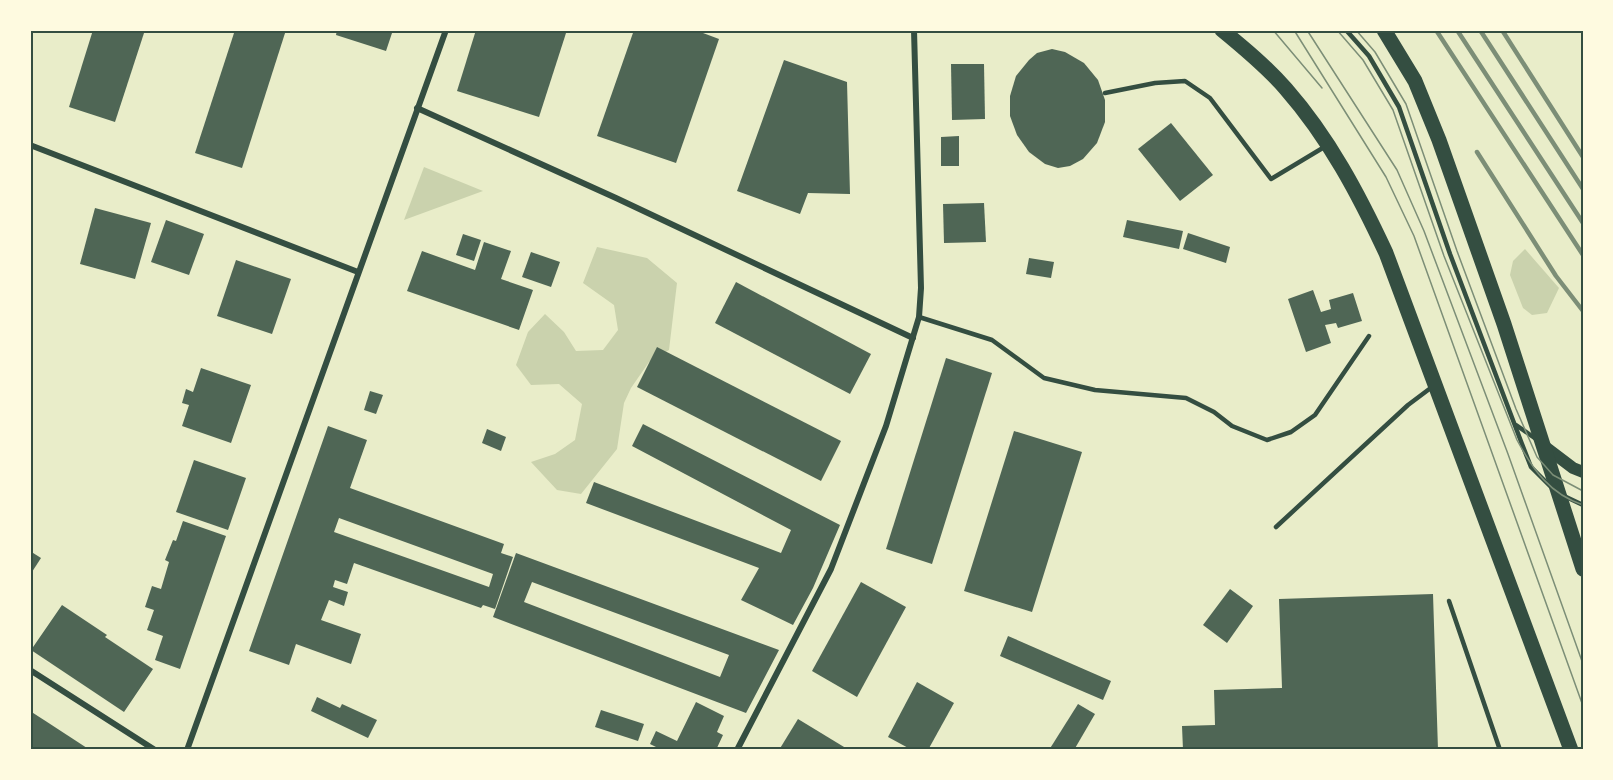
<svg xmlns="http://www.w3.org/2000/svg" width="1613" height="780" viewBox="0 0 1613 780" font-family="'Playfair Display',serif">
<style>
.green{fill:#cad2ad}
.building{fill:#4f6655;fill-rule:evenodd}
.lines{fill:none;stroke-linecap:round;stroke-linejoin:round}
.service{stroke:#344e41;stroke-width:4.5}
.minor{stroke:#344e41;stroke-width:6}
.secondary{stroke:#344e41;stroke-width:12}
.primary{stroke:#344e41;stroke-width:15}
.tram{stroke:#7c8e77;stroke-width:1.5}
.rail{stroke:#7c8e77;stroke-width:4.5}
.neatline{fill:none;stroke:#344e41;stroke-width:2}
</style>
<rect width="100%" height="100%" fill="#e9edc9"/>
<!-- green -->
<g class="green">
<polygon points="424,167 483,191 404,220"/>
<polygon points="597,247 647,258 677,283 669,350 649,362 631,388 624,403 617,449 581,494 557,490 531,462 555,454 575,440 582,404 559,384 531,385 516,365 528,332 545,314 564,332 576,351 603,350 618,330 614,305 583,283"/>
<polygon points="1525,249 1559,288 1547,313 1532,315 1523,308 1510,275 1513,261"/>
</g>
<!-- building -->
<g class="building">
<polygon points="93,30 145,30 115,122 69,107"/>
<polygon points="235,30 286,30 242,168 195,153"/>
<polygon points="337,30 393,30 386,51 336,35"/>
<polygon points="476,30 567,30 539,117 457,91"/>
<polygon points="634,30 695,30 719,39 676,163 597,136"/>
<polygon points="1052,49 1065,52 1084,63 1098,80 1105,100 1105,122 1097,143 1083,159 1070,166 1058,168 1045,164 1029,152 1017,135 1010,116 1010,96 1016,76 1029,60 1037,53"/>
<polygon points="784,60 847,82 850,194 808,193 800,214 737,191"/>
<polygon points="951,64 984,64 985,119 952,120"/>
<polygon points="1171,123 1213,175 1180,201 1138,149"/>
<polygon points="959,136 959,166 941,166 941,137"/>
<polygon points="984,203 986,242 944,243 943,204"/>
<polygon points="95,208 151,223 135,279 80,264"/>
<polygon points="166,220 204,234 189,275 151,262"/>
<polygon points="1127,220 1183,231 1179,249 1123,237"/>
<polygon points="1188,233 1230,247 1226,263 1183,249"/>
<polygon points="463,234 481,240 474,261 456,255"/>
<polygon points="484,242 511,251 501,279 533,290 519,330 407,291 422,251 475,270"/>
<polygon points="531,252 560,262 551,287 522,277"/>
<polygon points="1029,258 1054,262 1051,278 1026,274"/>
<polygon points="236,260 291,279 272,334 217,316"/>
<polygon points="736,282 871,354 850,394 715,323"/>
<polygon points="1313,290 1321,312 1331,309 1329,300 1353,293 1362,321 1338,328 1336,323 1325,325 1331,343 1306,352 1288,299"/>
<polygon points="657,347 841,441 821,481 637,387"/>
<polygon points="946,358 992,373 932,564 886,549"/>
<polygon points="201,368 251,385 231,443 182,426 189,405 182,403 186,389 193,392"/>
<polygon points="370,391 383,395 376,414 364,410"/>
<polygon points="643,424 840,525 813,588 793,625 741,600 759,568 586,503 594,482 781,553 791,530 632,446"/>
<path d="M328,426L367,440L350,488L504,544L501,553L513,557L495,609L483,605L481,608L354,563L347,584L335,580L333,587L348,592L344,606L329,600L321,620L361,634L351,664L296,644L289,665L249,651ZM339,518L493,574L489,587L334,532Z"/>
<polygon points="487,429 506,437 501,451 482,443"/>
<polygon points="1014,431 1082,452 1032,612 964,591"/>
<polygon points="194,460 246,478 228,530 176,512"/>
<polygon points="183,521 226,536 180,669 155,660 163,636 147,630 154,610 145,607 152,586 161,589 169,562 165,560 173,540 176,541"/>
<polygon points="30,551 41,558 30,575"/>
<path d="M516,553L779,650L746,713L493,617ZM532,582L729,655L720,677L524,602Z"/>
<polygon points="861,582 906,607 857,697 812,671"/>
<polygon points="1230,589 1253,606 1227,643 1203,625"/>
<polygon points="1433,594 1438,750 1183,750 1182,726 1215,725 1214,690 1282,688 1279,599"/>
<polygon points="62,605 107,635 105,637 153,669 124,712 31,650"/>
<polygon points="1008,636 1111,681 1103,700 1000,656"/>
<polygon points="917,682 954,703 928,750 912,750 888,737"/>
<polygon points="317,697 340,708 342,704 377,720 368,738 311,711"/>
<polygon points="696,702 724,716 717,732 723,735 716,750 662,750 650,744 656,731 677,741"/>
<polygon points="1078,704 1095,714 1074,750 1049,750"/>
<polygon points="601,710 644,724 638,741 595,727"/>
<polygon points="30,711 44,720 90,750 30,750"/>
<polygon points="798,719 849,750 779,750"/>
</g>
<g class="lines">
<!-- service -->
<g class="service">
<polyline points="1346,30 1369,56 1399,107 1450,254 1522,444 1531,467 1550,486"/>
<polyline points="1105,93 1155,83 1185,81 1210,98 1271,179 1326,146"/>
<polyline points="919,317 992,340 1044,378 1095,390 1186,398 1214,412 1232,426 1267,440 1291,432 1315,415 1369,336"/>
<polyline points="1516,425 1536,439"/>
<polyline points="1564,496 1583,505"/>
<polyline points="1276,527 1408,405 1432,387"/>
<polyline points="1449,601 1500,750"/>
</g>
<!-- minor -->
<g class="minor">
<polyline points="417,108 616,198 913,338"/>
<polyline points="30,145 358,272"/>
<polyline points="30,670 155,750"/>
<polyline points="187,750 446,30"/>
<polyline points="737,750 831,569 886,426 919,317 921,288 914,30"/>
</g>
<!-- secondary -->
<polyline class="secondary" points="1544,446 1573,468 1583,472"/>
<!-- primary -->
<g class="primary">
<path d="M1222,30C1244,48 1267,67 1286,89C1329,138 1359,195 1386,253L1571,750"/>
<polyline points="1384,30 1415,81 1439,140 1504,324 1583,569"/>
</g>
<!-- tram -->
<g class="tram">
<polyline points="1273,30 1322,88"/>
<polyline points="1294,30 1386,177 1414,236 1583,706"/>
<polyline points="1307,30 1397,170 1424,231 1508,454 1583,664"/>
<path d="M1337,30L1363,60L1393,110L1444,256L1517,440C1533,470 1550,494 1583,505"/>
<polyline points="1356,30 1375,52 1406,104 1457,251 1516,409 1537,457 1553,475 1583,491"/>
</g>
<!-- rail -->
<g class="rail">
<polyline points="1436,30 1583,255"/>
<polyline points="1457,30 1583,223"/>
<polyline points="1480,30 1583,189"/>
<polyline points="1502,30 1583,157"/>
<polyline points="1477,152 1556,276 1583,311"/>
</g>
</g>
<!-- border -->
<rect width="1613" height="780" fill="none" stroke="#fefae0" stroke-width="63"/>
<rect x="32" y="32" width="1550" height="716" class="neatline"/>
</svg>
